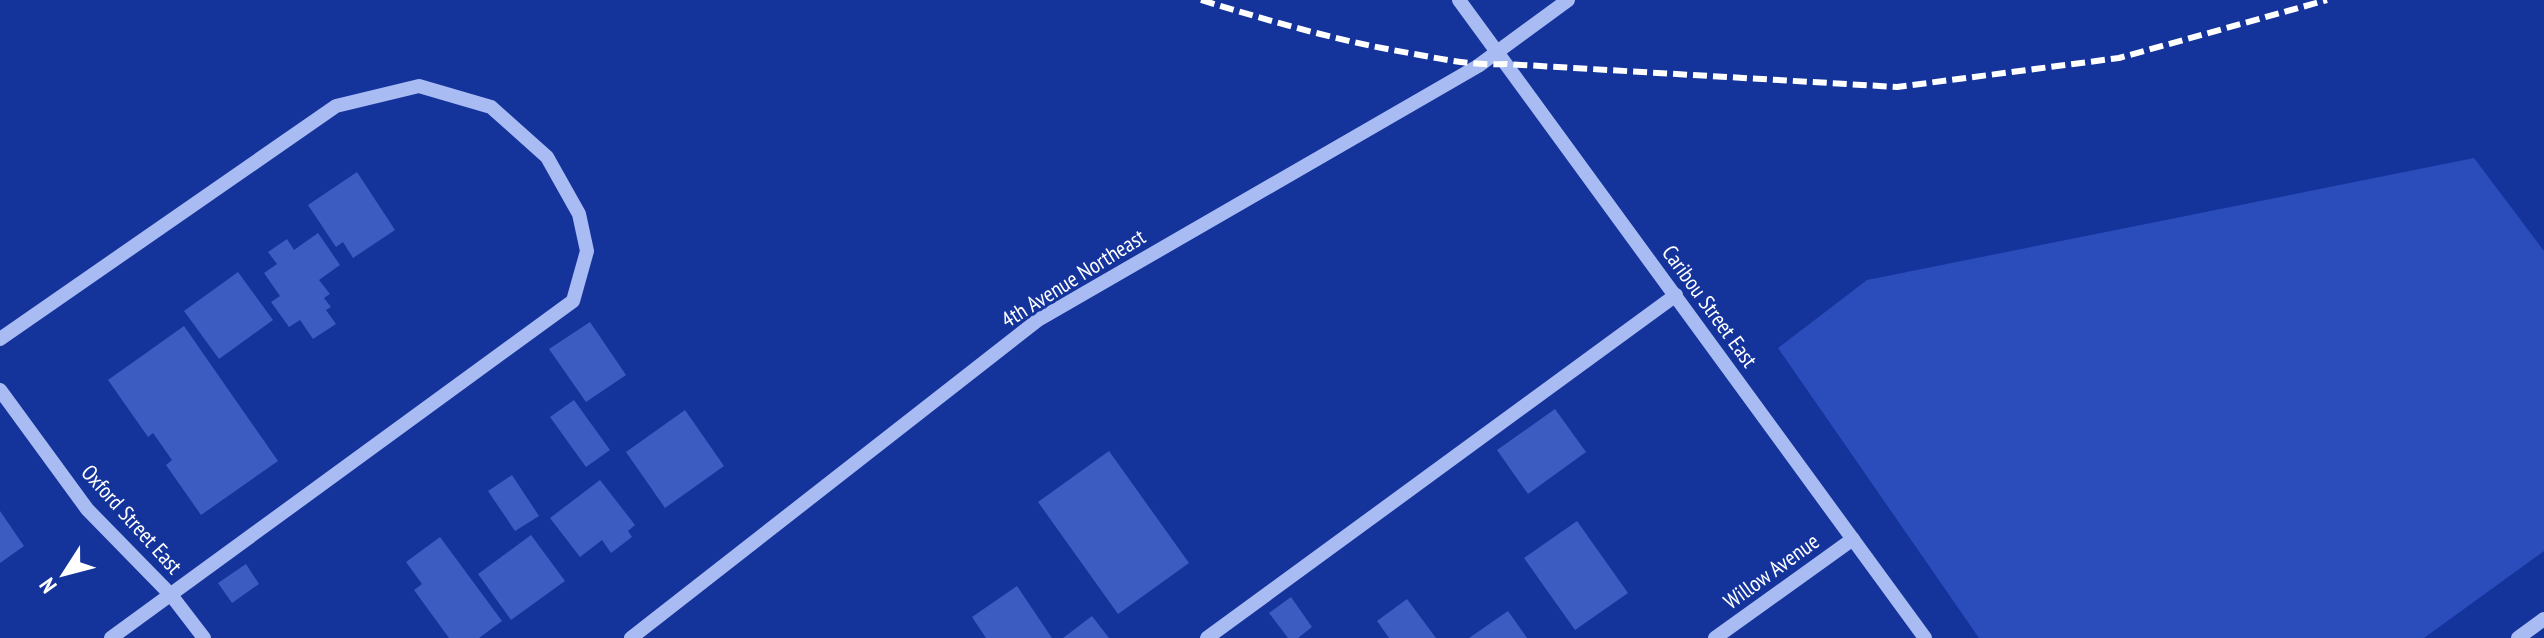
<svg xmlns="http://www.w3.org/2000/svg" width="2544" height="638" viewBox="0 0 2544 638" font-family="'PT Sans Narrow',sans-serif">
<style>
.green{fill:#2a4dbb}
.building{fill:#3d5cc2}
.lines{fill:none;stroke-linecap:round;stroke-linejoin:round}
.minor{stroke:#a8bbf3;stroke-width:14}
.rail{stroke:#fff;stroke-width:6;stroke-dasharray:14 6;stroke-linecap:butt}
.labels{text-anchor:middle;dominant-baseline:central;stroke-width:6;stroke-linejoin:round;paint-order:stroke}
.street-label{font-size:22px;fill:#fff;stroke:#14339b}
</style>
<rect width="100%" height="100%" fill="#14339b"/>
<!-- green -->
<polygon class="green" points="2474,158 2544,251 2544,551 2424,638 1979,638 1778,348 1867,280"/>
<!-- building -->
<g class="building">
<polygon points="357,172 395,230 353,258 343,242 336,247 308,205"/>
<polygon points="318,233 340,265 319,280 330,294 324,298 331,307 326,310 336,324 313,339 300,320 289,327 271,302 280,296 264,273 277,264 268,252 287,239 294,250"/>
<polygon points="238,272 273,320 219,359 184,311"/>
<polygon points="590,322 626,375 586,402 549,349"/>
<polygon points="184,326 278,461 201,515 166,465 172,460 153,433 148,437 108,380"/>
<polygon points="574,400 610,450 586,467 550,417"/>
<polygon points="1555,409 1586,452 1528,494 1497,450"/>
<polygon points="685,410 724,466 665,508 626,452"/>
<polygon points="1109,451 1189,563 1118,614 1038,502"/>
<polygon points="512,475 539,516 515,531 488,491"/>
<polygon points="600,480 635,525 628,531 632,537 611,553 602,540 580,557 550,518"/>
<polygon points="0,511 24,546 0,563"/>
<polygon points="1577,521 1628,593 1575,630 1524,558"/>
<polygon points="531,535 565,581 511,620 478,574"/>
<polygon points="440,537 502,621 479,638 449,638 414,590 422,584 406,562"/>
<polygon points="246,564 259,584 232,603 218,583"/>
<polygon points="1017,586 1052,638 986,638 972,617"/>
<polygon points="1291,597 1312,627 1298,638 1288,638 1269,613"/>
<polygon points="1407,599 1436,638 1389,638 1377,621"/>
<polygon points="1508,611 1527,638 1469,638"/>
<polygon points="1092,616 1109,638 1063,638"/>
</g>
<g class="lines">
<!-- minor -->
<g class="minor">
<polyline points="1459,0 1925,638"/>
<polyline points="0,339 336,106 419,86 491,107 547,157 579,214 587,251 573,301 111,638"/>
<polyline points="0,390 87,509 171,595 204,638"/>
<polyline points="631,638 1038,320 1478,66 1568,0"/>
<polyline points="1207,638 1676,295"/>
<polyline points="1715,638 1853,539"/>
<polyline points="2518,638 2544,619"/>
</g>
<!-- rail -->
<path class="rail" d="M1201,0C1270,21 1338,41 1409,53C1442,59 1473,66 1506,64L1897,87L2119,58L2327,0"/>
</g>
<g class="labels">
<!-- street labels -->
<g class="street-label">
<text transform="translate(1073 278) rotate(-32)">4th Avenue Northeast</text>
<text transform="translate(1710 306) rotate(54)">Caribou Street East</text>
<text transform="translate(132 519) rotate(48)">Oxford Street East</text>
<text transform="translate(1771 571) rotate(-36)">Willow Avenue</text>
</g>
</g>
<!-- north arrow -->
<g transform="translate(64 574) rotate(234)" stroke="#14339b" stroke-width="6" paint-order="stroke">
<path d="M0-6L14 30L0 20L-14 30Z" fill="#ffffff"/>
<text y="-12" font-size="22" font-weight="bold" text-anchor="middle" fill="#ffffff">N</text>
</g>
</svg>
